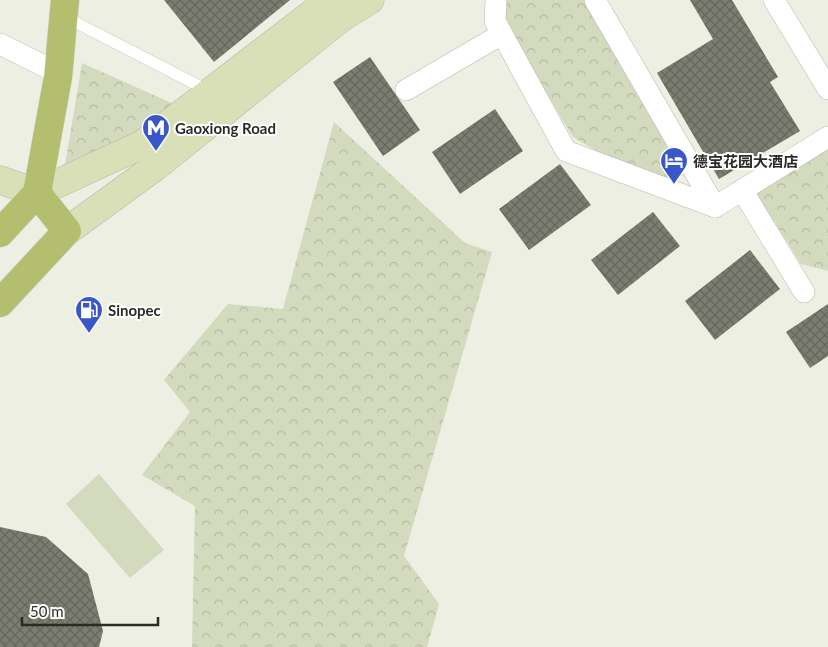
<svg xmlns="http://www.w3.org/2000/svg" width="828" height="647" viewBox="0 0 828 647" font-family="Lato,'Noto Sans SC',sans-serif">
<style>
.forest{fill:url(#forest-crowns)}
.pitch{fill:#d3dabe}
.building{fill:url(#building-cross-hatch)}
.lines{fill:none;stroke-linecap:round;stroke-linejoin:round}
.lane-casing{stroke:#b6b9ac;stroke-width:12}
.street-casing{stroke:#b6b9ac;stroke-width:22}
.secondary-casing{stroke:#b6b9ac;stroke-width:29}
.primary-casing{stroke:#d0d0cf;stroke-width:29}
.lane{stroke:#fff;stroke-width:11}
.street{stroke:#fff;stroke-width:21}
.secondary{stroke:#d9dfb6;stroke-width:28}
.primary{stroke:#b3be6e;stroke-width:28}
.labels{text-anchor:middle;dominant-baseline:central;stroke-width:4;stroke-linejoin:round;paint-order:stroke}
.poi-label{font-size:15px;font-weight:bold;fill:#2a2b26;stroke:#fff;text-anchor:start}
</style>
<defs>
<pattern id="forest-crowns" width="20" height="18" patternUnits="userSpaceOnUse" patternTransform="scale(1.25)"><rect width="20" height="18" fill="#d3dabe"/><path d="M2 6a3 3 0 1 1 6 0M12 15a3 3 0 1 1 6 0" fill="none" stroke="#b5bba3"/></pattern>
<pattern id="building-cross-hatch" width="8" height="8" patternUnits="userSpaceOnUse" patternTransform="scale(1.25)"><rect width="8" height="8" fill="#7a7d70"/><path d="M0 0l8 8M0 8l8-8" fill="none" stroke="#64675c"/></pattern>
</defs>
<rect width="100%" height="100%" fill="#ecefe1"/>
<!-- forest -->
<g class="forest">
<polygon points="506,0 585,0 680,169 656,186 573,137 502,19"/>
<polygon points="82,63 176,105 62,183"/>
<polygon points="334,122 465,243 492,252 404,556 439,604 427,647 192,647 195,506 142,475 190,412 164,380 228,304 283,309"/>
<polygon points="828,148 828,271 801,264 756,193"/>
</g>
<!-- pitch -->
<polygon class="pitch" points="99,474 164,550 130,578 66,504"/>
<!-- building -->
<g class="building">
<polygon points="164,0 290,0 214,62"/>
<polygon points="690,0 732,0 778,77 770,82 800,131 719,179 657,73 713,39"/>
<polygon points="370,57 420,130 383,156 333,82"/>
<polygon points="495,109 523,151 460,194 432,152"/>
<polygon points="560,164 591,205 529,250 499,209"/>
<polygon points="653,212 680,246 618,295 591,260"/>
<polygon points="750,250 780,289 715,340 685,301"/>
<polygon points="828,304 828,356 810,368 786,332"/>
<polygon points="0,527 46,537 88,574 103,631 99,647 0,647"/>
</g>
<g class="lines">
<defs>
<polyline id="lane" points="63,16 209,91"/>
<g id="street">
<polyline points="496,0 495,21 566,151 715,207 828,137"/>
<polyline points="595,0 715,207"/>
<polyline points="774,0 828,89"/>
<polyline points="0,44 58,73"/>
<polyline points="406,90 502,34"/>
<polyline points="742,190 804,292"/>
</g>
<g id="secondary">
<polyline points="0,180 37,193 141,145 330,0"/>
<polyline points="67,231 155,167 341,18 370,0"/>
</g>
<g id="primary">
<polyline points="0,233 37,193"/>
<polyline points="0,303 67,231 37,193 58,77 65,0"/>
</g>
</defs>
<!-- lane casing -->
<use href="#lane" class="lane-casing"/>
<!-- street casing -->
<use href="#street" class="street-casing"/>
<!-- secondary casing -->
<use href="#secondary" class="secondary-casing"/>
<!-- primary casing -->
<use href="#primary" class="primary-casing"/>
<!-- lane -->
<use href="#lane" class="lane"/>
<!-- street -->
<use href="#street" class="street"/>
<!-- secondary -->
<use href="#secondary" class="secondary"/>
<!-- primary -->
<use href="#primary" class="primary"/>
</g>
<!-- icons -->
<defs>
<symbol id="metro-pin" viewBox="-11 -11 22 30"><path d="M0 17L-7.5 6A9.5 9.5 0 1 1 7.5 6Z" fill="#3957c8" stroke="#fff"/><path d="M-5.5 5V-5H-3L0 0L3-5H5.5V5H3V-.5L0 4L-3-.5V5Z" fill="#fff"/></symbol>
<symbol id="hotel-pin" viewBox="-11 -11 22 30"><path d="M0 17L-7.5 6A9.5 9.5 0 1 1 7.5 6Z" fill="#3957c8" stroke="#fff"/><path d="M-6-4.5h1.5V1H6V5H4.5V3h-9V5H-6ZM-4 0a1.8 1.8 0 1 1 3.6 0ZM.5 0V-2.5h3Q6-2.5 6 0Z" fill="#fff"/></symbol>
<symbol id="fuel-pin" viewBox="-11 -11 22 30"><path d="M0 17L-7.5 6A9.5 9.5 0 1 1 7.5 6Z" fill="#3957c8" stroke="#fff"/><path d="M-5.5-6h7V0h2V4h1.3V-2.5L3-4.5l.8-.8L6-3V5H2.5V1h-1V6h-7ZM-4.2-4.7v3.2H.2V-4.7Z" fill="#fff"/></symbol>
</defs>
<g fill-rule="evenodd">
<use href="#metro-pin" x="140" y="112" width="32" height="43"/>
<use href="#hotel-pin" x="658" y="145" width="32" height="43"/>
<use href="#fuel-pin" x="73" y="294" width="32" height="43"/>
</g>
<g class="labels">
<!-- poi labels -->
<g class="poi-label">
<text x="175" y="128">Gaoxiong Road</text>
<text x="693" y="161">德宝花园大酒店</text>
<text x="108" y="310">Sinopec</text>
</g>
</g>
<!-- scale -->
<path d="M22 617v8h136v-8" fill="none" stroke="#2a2b26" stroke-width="2.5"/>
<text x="30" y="617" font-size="15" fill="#2a2b26" stroke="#ffffff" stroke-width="4" paint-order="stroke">50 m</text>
</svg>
